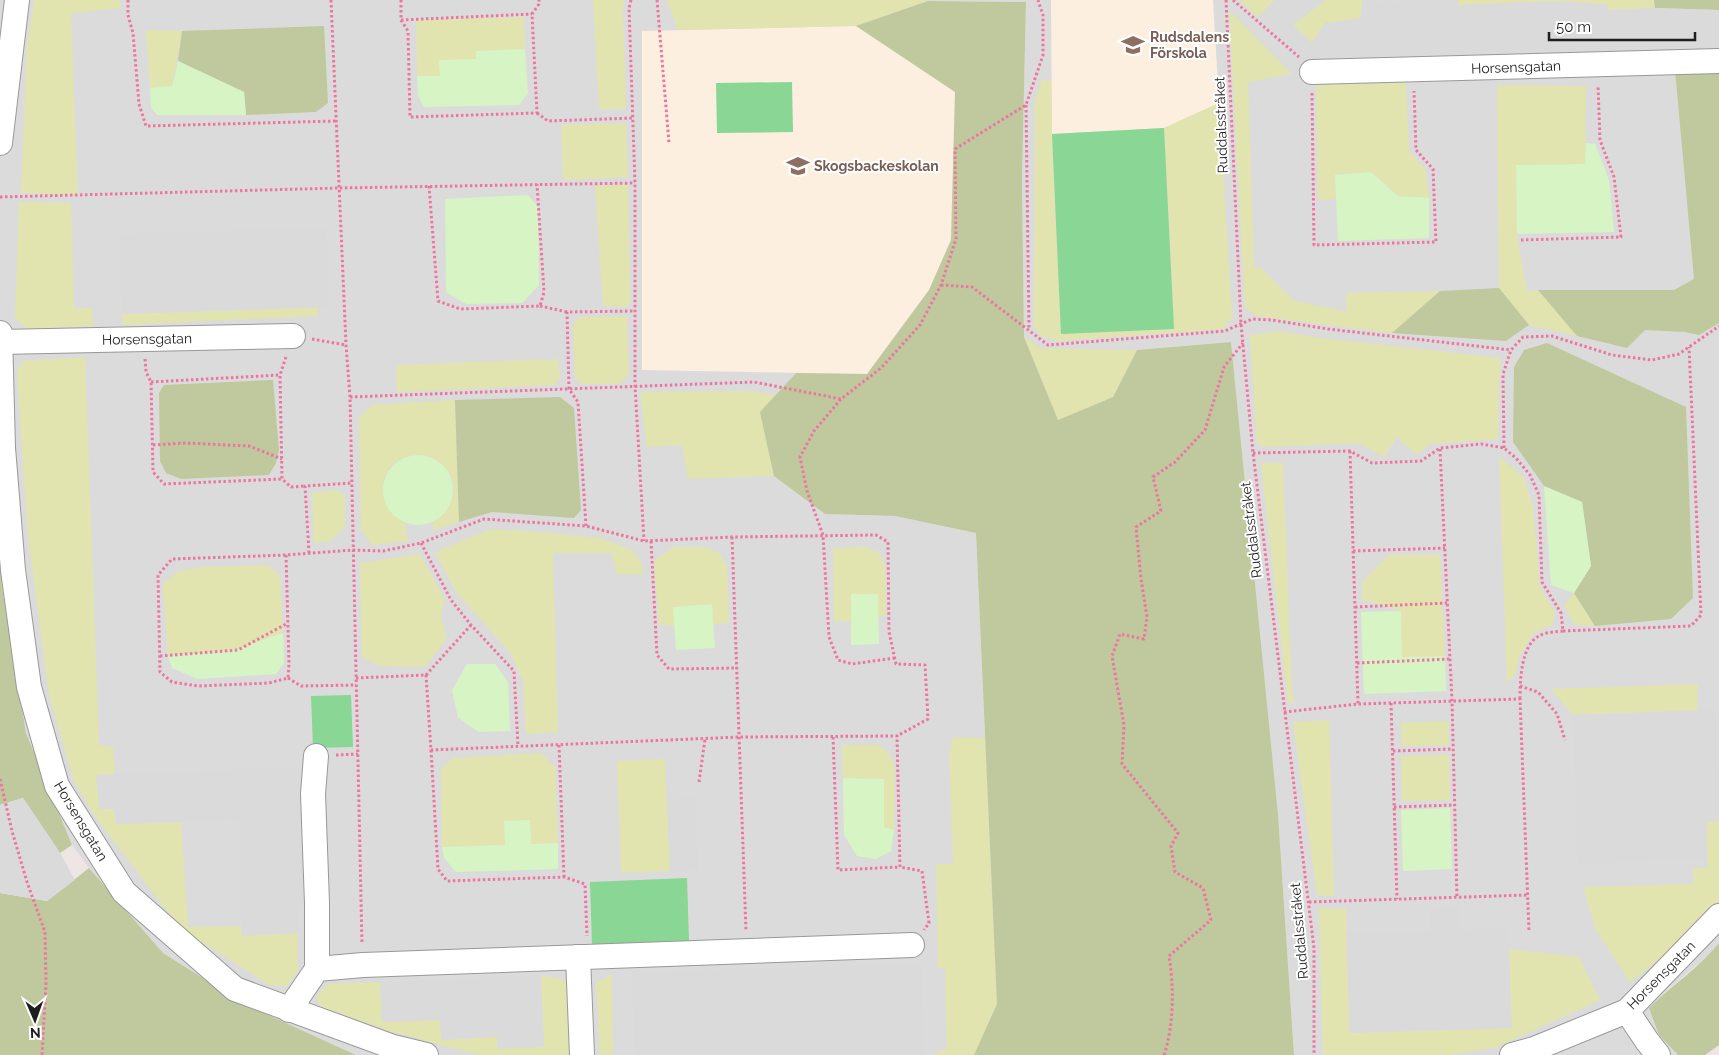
<svg xmlns="http://www.w3.org/2000/svg" width="1719" height="1055" viewBox="0 0 1719 1055" font-family="Raleway,sans-serif">
<style>
.residential{fill:#dcdbdb}
.education{fill:#fcefdf}
.grass{fill:#e1e4af}
.forest{fill:#bfc99d}
.park{fill:#d7f4c5}
.pitch{fill:#89d695}
.parking{fill:#dadada}
.lines{fill:none;stroke-linecap:round;stroke-linejoin:round}
.minor-casing{stroke:#989898;stroke-width:26}
.path{stroke:#ed76a1;stroke-width:3;stroke-dasharray:2.5 2.5;stroke-linecap:butt}
.minor{stroke:#fff;stroke-width:24}
.labels{text-anchor:middle;dominant-baseline:central;stroke-width:4;stroke-linejoin:round;paint-order:stroke}
.education-label{font-size:14px;font-weight:bold;fill:#785e54;stroke:#fff;text-anchor:start}
.street-label{font-size:14px;fill:#1e1e1e;stroke:#fff}
</style>
<rect width="100%" height="100%" fill="#eee6e5"/>
<!-- residential -->
<polygon class="residential" points="0,0 1719,0 1719,943 1711,953 1664,993 1659,1035 1678,1055 1294,1055 1278,814 1231,342 1137,350 1058,420 1024,337 1022,179 1026,2 928,1 857,26 867,374 796,373 760,412 825,514 895,516 976,533 997,1005 974,1055 356,1055 244,1004 163,953 89,868 72,845 26,733 2,588 0,560"/>
<!-- education -->
<g class="education">
<polygon points="1051,0 1213,0 1219,103 1164,128 1052,134"/>
<polygon points="856,26 955,92 951,240 929,290 867,374 642,370 642,31"/>
</g>
<!-- grass -->
<g class="grass">
<polygon points="34,0 120,0 121,8 71,13 78,195 21,193 27,46"/>
<polygon points="593,0 624,0 623,11 626,109 599,109"/>
<polygon points="667,0 924,0 928,1 856,26 678,30"/>
<polygon points="1239,0 1275,0 1258,17"/>
<polygon points="1325,0 1362,0 1361,19 1325,23 1312,43 1293,25"/>
<polygon points="1458,0 1654,0 1655,8 1608,10 1606,4 1558,1 1458,5"/>
<polygon points="1229,10 1292,74 1248,82 1254,267 1261,268 1293,300 1347,312 1346,293 1440,291 1392,333 1256,316 1245,307"/>
<polygon points="524,17 525,49 477,51 476,59 440,76 417,76 416,20"/>
<polygon points="146,30 182,31 172,86 150,88"/>
<polygon points="1042,79 1051,81 1052,134 1061,334 1174,329 1164,128 1219,103 1232,318 1223,329 1058,341 1042,336 1034,328 1035,101"/>
<polygon points="1402,79 1406,85 1409,151 1426,170 1429,198 1398,196 1371,172 1335,175 1336,199 1318,200 1316,88 1321,81"/>
<polygon points="1497,85 1586,86 1585,164 1516,166 1517,234 1527,292 1538,290 1577,336 1529,325 1499,288"/>
<polygon points="626,123 628,177 563,180 561,125"/>
<polygon points="628,185 630,303 626,307 603,306 595,186"/>
<polygon points="19,202 71,203 74,308 92,308 93,326 27,329 15,318"/>
<polygon points="319,307 317,316 123,325 122,314"/>
<polygon points="627,316 629,374 620,384 581,384 575,377 573,326 578,317"/>
<polygon points="1277,331 1320,338 1501,358 1499,378 1498,439 1430,444 1417,455 1397,437 1384,457 1359,443 1262,447 1257,443 1250,335"/>
<polygon points="1024,337 1041,348 1137,350 1113,397 1058,420"/>
<polygon points="85,357 99,745 113,747 115,774 96,775 114,809 116,824 181,822 188,927 241,926 242,936 298,933 298,970 286,987 269,985 180,928 94,815 73,779 49,695 28,536 17,371 23,361"/>
<polygon points="558,359 560,378 554,385 397,392 396,365"/>
<polygon points="752,391 776,395 760,412 774,476 688,479 682,445 647,447 640,392"/>
<path d="M455,400L459,522L435,530L432,523C454,510 461,488 445,468C437,458 427,454 415,455C405,457 398,459 391,467C387,472 382,481 384,488C387,500 394,516 405,523L408,541L372,545L361,530L359,418L372,405Z"/>
<polygon points="1499,457 1523,476 1533,507 1540,587 1555,613 1552,625 1534,632 1520,655 1514,677 1507,682"/>
<polygon points="1261,463 1283,463 1292,693 1295,703 1288,702"/>
<polygon points="334,490 345,495 345,526 331,541 314,543 312,493"/>
<polygon points="491,529 539,532 600,538 632,550 641,562 643,575 617,574 611,553 553,553 558,732 526,734 523,680 511,654 456,592 435,552"/>
<polygon points="673,547 702,547 718,552 727,566 729,623 713,624 712,604 674,607 674,625 659,625 654,561"/>
<polygon points="864,547 878,552 885,564 886,615 878,616 878,594 851,594 851,621 834,621 833,548"/>
<polygon points="420,554 444,598 441,617 447,638 425,667 380,666 362,657 360,563"/>
<polygon points="1388,555 1440,555 1445,656 1402,657 1401,611 1361,599 1363,581"/>
<polygon points="268,565 280,576 283,633 236,649 168,656 163,584 179,571 204,567"/>
<polygon points="1574,593 1595,626 1575,625 1564,605"/>
<polygon points="1698,684 1697,710 1573,715 1551,689"/>
<polygon points="1329,720 1334,896 1317,895 1293,722"/>
<polygon points="1448,721 1449,745 1402,746 1401,723"/>
<polygon points="953,737 985,738 997,1005 974,1055 932,1055 947,1048 945,968 938,968 936,864 953,864 949,751"/>
<polygon points="842,745 878,745 889,753 895,769 894,830 884,828 884,779 843,778"/>
<polygon points="541,753 555,767 558,843 530,844 505,821 505,845 442,847 441,770 452,758"/>
<polygon points="1449,755 1450,800 1402,801 1401,756"/>
<polygon points="665,759 670,871 621,873 617,761"/>
<polygon points="1719,821 1719,902 1654,964 1630,982 1596,930 1583,887 1693,884 1693,868 1708,868 1706,822"/>
<polygon points="1319,908 1346,909 1350,1033 1511,1028 1509,949 1579,957 1600,1000 1495,1048 1449,1055 1323,1055"/>
<polygon points="612,974 613,1055 600,1055 596,983"/>
<polygon points="541,975 564,980 567,987 569,1055 478,1055 389,1031 321,1007 316,997 328,984 380,982 382,1022 440,1020 442,1040 497,1037 497,1048 544,1047"/>
</g>
<!-- forest -->
<g class="forest">
<polygon points="1654,0 1719,0 1719,10 1655,8"/>
<polygon points="928,1 1026,2 1022,179 1024,337 1058,420 1113,397 1137,350 1231,342 1278,814 1294,1055 974,1055 997,1004 976,533 895,516 825,514 774,476 760,412 796,373 867,374 929,290 951,240 955,92 856,26"/>
<polygon points="324,26 328,103 316,112 246,115 244,92 178,61 182,31"/>
<polygon points="1675,70 1719,70 1719,323 1699,335 1685,332 1645,330 1627,348 1577,336 1538,290 1674,290 1694,279"/>
<polygon points="1499,288 1529,325 1506,341 1392,333 1440,291"/>
<polygon points="1547,343 1686,407 1693,598 1671,619 1595,626 1574,593 1591,566 1582,502 1544,486 1513,442 1514,367 1524,350"/>
<polygon points="273,380 279,450 276,463 269,475 181,479 166,473 160,461 159,393 164,385"/>
<polygon points="560,397 574,408 581,510 574,518 492,512 459,522 455,400"/>
<polygon points="0,560 2,588 26,733 72,845 60,853 23,798 0,805"/>
<polygon points="89,868 163,953 244,1004 356,1055 0,1055 0,893 47,901"/>
<path d="M1719,943V1045L1705,1055H1678L1659,1035L1649,1008C1671,986 1699,968 1719,943Z"/>
</g>
<!-- park -->
<g class="park">
<polygon points="525,49 528,94 519,105 424,107 418,96 417,76 440,76 439,60 476,59 476,51"/>
<polygon points="178,61 244,92 246,115 157,115 151,108 150,88 172,86"/>
<polygon points="1586,143 1595,144 1609,180 1614,232 1517,234 1516,165 1585,164"/>
<polygon points="1371,172 1398,196 1429,198 1429,238 1338,241 1335,175"/>
<polygon points="528,195 538,207 539,285 522,303 466,304 446,292 445,199"/>
<circle cx="418" cy="490" r="35"/>
<polygon points="1544,486 1582,502 1591,566 1574,593 1551,585"/>
<polygon points="851,594 878,594 879,644 851,645"/>
<polygon points="712,604 715,648 676,650 673,607"/>
<polygon points="1401,611 1402,657 1445,656 1446,691 1364,694 1361,612"/>
<polygon points="283,633 284,663 276,674 197,679 172,668 168,656 236,649"/>
<polygon points="467,664 495,664 508,682 510,731 479,732 458,718 452,690"/>
<polygon points="843,778 884,779 884,827 894,830 891,851 876,859 857,856 844,835"/>
<polygon points="1450,808 1452,869 1403,871 1401,810"/>
<polygon points="530,820 531,844 558,843 558,869 456,872 444,858 442,847 505,845 504,821"/>
</g>
<!-- pitch -->
<g class="pitch">
<polygon points="792,82 793,132 717,133 716,83"/>
<polygon points="1164,128 1174,329 1061,334 1052,134"/>
<polygon points="351,695 353,747 313,748 311,696"/>
<polygon points="687,878 689,942 592,946 590,882"/>
</g>
<!-- parking -->
<g class="parking">
<polygon points="1275,0 1325,0 1293,25 1312,43 1325,23 1361,18 1362,0 1377,0 1378,2 1458,0 1458,5 1558,1 1558,4 1607,4 1608,10 1655,8 1719,10 1719,61 1317,72 1258,17"/>
<polygon points="326,228 329,307 122,314 119,234"/>
<polygon points="1717,710 1719,821 1707,822 1707,859 1578,864 1573,715"/>
<polygon points="299,767 303,895 297,923 298,933 242,936 239,821 116,824 114,809 99,809 96,775"/>
<polygon points="23,798 60,853 75,880 47,901 0,893 0,805"/>
<polygon points="695,798 698,870 670,871 667,799"/>
<polygon points="1460,906 1461,930 1508,928 1512,1028 1350,1033 1346,934 1431,931 1430,907"/>
<polygon points="921,964 924,1055 635,1055 633,972"/>
<polygon points="541,975 544,1047 497,1049 497,1037 441,1040 440,1020 382,1022 380,982"/>
</g>
<g class="lines">
<defs>
<g id="minor">
<polyline points="1312,72 1719,61"/>
<polyline points="0,143 17,0"/>
<polyline points="0,333 3,448 13,570 29,687 57,786 124,892 235,989 393,1047 426,1055"/>
<polyline points="0,342 293,336"/>
<polyline points="316,756 313,794 317,903 317,969"/>
<polyline points="578,957 582,1055"/>
<polyline points="289,1010 317,969 363,965 912,945"/>
<polyline points="1627,1011 1647,1041 1658,1055"/>
<polyline points="1512,1055 1534,1049 1627,1011 1719,916"/>
</g>
</defs>
<!-- minor casing -->
<use href="#minor" class="minor-casing"/>
<!-- path -->
<g class="path">
<polyline points="128,0 128,15 133,33 139,104 146,126 336,121"/>
<polyline points="331,0 346,345 350,397 362,944"/>
<polyline points="401,0 401,20 408,31 410,117 537,113 532,14 539,4 539,0"/>
<polyline points="631,0 629,8 635,183 635,386 644,541"/>
<polyline points="657,0 669,143"/>
<polyline points="1226,0 1241,324 1253,453 1314,948 1314,1055"/>
<polyline points="1233,0 1299,57"/>
<polyline points="401,20 532,14"/>
<polyline points="1312,93 1314,245 1436,242 1433,169 1416,150 1414,91"/>
<polyline points="1026,105 1029,330"/>
<polyline points="537,113 548,121 633,118"/>
<polyline points="429,186 438,301 460,309 540,306 544,292 537,184"/>
<polyline points="0,197 339,188 635,183"/>
<polyline points="1521,240 1621,237 1614,177 1600,140 1598,85"/>
<polyline points="941,285 972,287 1048,345 1225,331 1252,319 1272,320 1328,329 1511,350"/>
<polyline points="540,306 567,312"/>
<polyline points="312,339 346,345"/>
<polyline points="286,357 280,375 282,479 291,487 305,486"/>
<polyline points="145,359 146,372 151,382 153,472 164,484 282,479"/>
<polyline points="151,382 280,375"/>
<polyline points="350,397 754,382 841,399"/>
<polyline points="153,445 185,443 249,446 282,459"/>
<polyline points="1504,448 1503,374 1511,350 1523,337 1552,336 1612,355 1652,360 1679,354 1719,326"/>
<polyline points="1440,449 1452,701 1457,898"/>
<polyline points="1350,451 1358,704"/>
<path d="M1253,453L1350,451L1372,463L1421,461L1440,448L1482,444L1504,448L1516,458L1530,475L1539,495L1542,582L1561,613L1563,631C1556,632 1545,632 1539,636C1521,645 1520,681 1520,699"/>
<polyline points="586,526 578,402 569,389 567,312 635,311"/>
<polyline points="732,537 746,931"/>
<polyline points="651,541 657,655 669,669 737,668"/>
<polyline points="421,543 451,600 471,625 514,671 518,746"/>
<polyline points="1353,551 1445,548"/>
<polyline points="309,553 305,486 352,483"/>
<polyline points="286,555 289,664 288,678 269,683 198,686 172,682 160,672 158,575 172,559 286,555 353,550 383,551 421,543 484,519 586,526 644,541 732,537 876,535 888,542 889,632 896,664 925,665 928,719 897,736"/>
<polyline points="1355,607 1447,603"/>
<polyline points="1563,631 1691,626 1701,615 1689,347"/>
<polyline points="160,656 238,650 288,623"/>
<polyline points="895,658 852,664 838,660 829,637 823,535 807,491 800,457 814,431 841,399 881,368 920,325 941,285 956,239 955,149 1026,105 1043,55 1043,15 1038,0"/>
<polyline points="1357,663 1450,659"/>
<polyline points="426,675 471,625"/>
<polyline points="288,678 301,686 356,685"/>
<polyline points="356,678 426,675 431,750 740,737 897,736 900,867 922,871 929,923 924,930"/>
<polyline points="1520,686 1538,692 1557,714 1565,740"/>
<polyline points="1391,703 1397,899"/>
<polyline points="1284,712 1358,704 1520,699 1529,931"/>
<polyline points="833,737 838,870 900,867"/>
<polyline points="559,745 564,877"/>
<polyline points="431,750 438,869 447,881 564,877 585,884 587,936"/>
<polyline points="1393,751 1453,749"/>
<polyline points="336,755 358,754"/>
<polyline points="0,779 12,831 27,882 45,932 46,983 42,1055"/>
<polyline points="699,782 705,739"/>
<polyline points="1394,807 1454,805"/>
<polyline points="1309,902 1528,895"/>
<path d="M1164,1055C1174,1026 1174,987 1169,956L1211,920L1203,888L1175,872L1171,846L1178,833L1122,764L1124,725L1112,656L1120,634L1144,639L1147,617L1141,579L1136,527L1161,511L1153,477L1175,462L1205,430L1224,367L1243,343"/>
</g>
<!-- minor -->
<use href="#minor" class="minor"/>
</g>
<!-- icons -->
<defs>
<symbol id="school-bare" viewBox="-9 -9 18 18"><path d="M0-5L7-2L0 1L-7-2ZM-4 1L0 2.5L4 1V4Q0 6-4 4Z" fill="#8d6e63" stroke="#fff" stroke-width="2.5" paint-order="stroke"/></symbol>
</defs>
<g fill-rule="evenodd">
<use href="#school-bare" x="1117" y="29" width="32" height="32"/>
<use href="#school-bare" x="782" y="150" width="32" height="32"/>
</g>
<g class="labels">
<!-- education labels -->
<g class="education-label">
<text x="1150" y="37">Rudsdalens<tspan x="1150" dy="16">Förskola</tspan></text>
<text x="814" y="166">Skogsbackeskolan</text>
</g>
<!-- street labels -->
<g class="street-label">
<text transform="translate(1516 67) rotate(-2)">Horsensgatan</text>
<text transform="translate(1221 125) rotate(-92)">Ruddalsstråket</text>
<text transform="translate(147 339) rotate(-1)">Horsensgatan</text>
<text transform="translate(1251 530) rotate(-97)">Ruddalsstråket</text>
<text transform="translate(81 821) rotate(59)">Horsensgatan</text>
<text transform="translate(1299 931) rotate(-95)">Ruddalsstråket</text>
<text transform="translate(1661 975) rotate(-45)">Horsensgatan</text>
</g>
</g>
<!-- north arrow -->
<g transform="translate(35 1020) rotate(178)" stroke="#ffffff" stroke-width="4" paint-order="stroke">
<path d="M0-4L9 19L0 12L-9 19Z" fill="#1e1e1e"/>
<text y="-8" font-size="14" font-weight="bold" text-anchor="middle" fill="#1e1e1e">N</text>
</g>
<!-- scale -->
<path d="M1549 32v8h146v-8" fill="none" stroke="#1e1e1e" stroke-width="2.5"/>
<text x="1556" y="32" font-size="15" fill="#1e1e1e" stroke="#ffffff" stroke-width="4" paint-order="stroke">50 m</text>
</svg>
